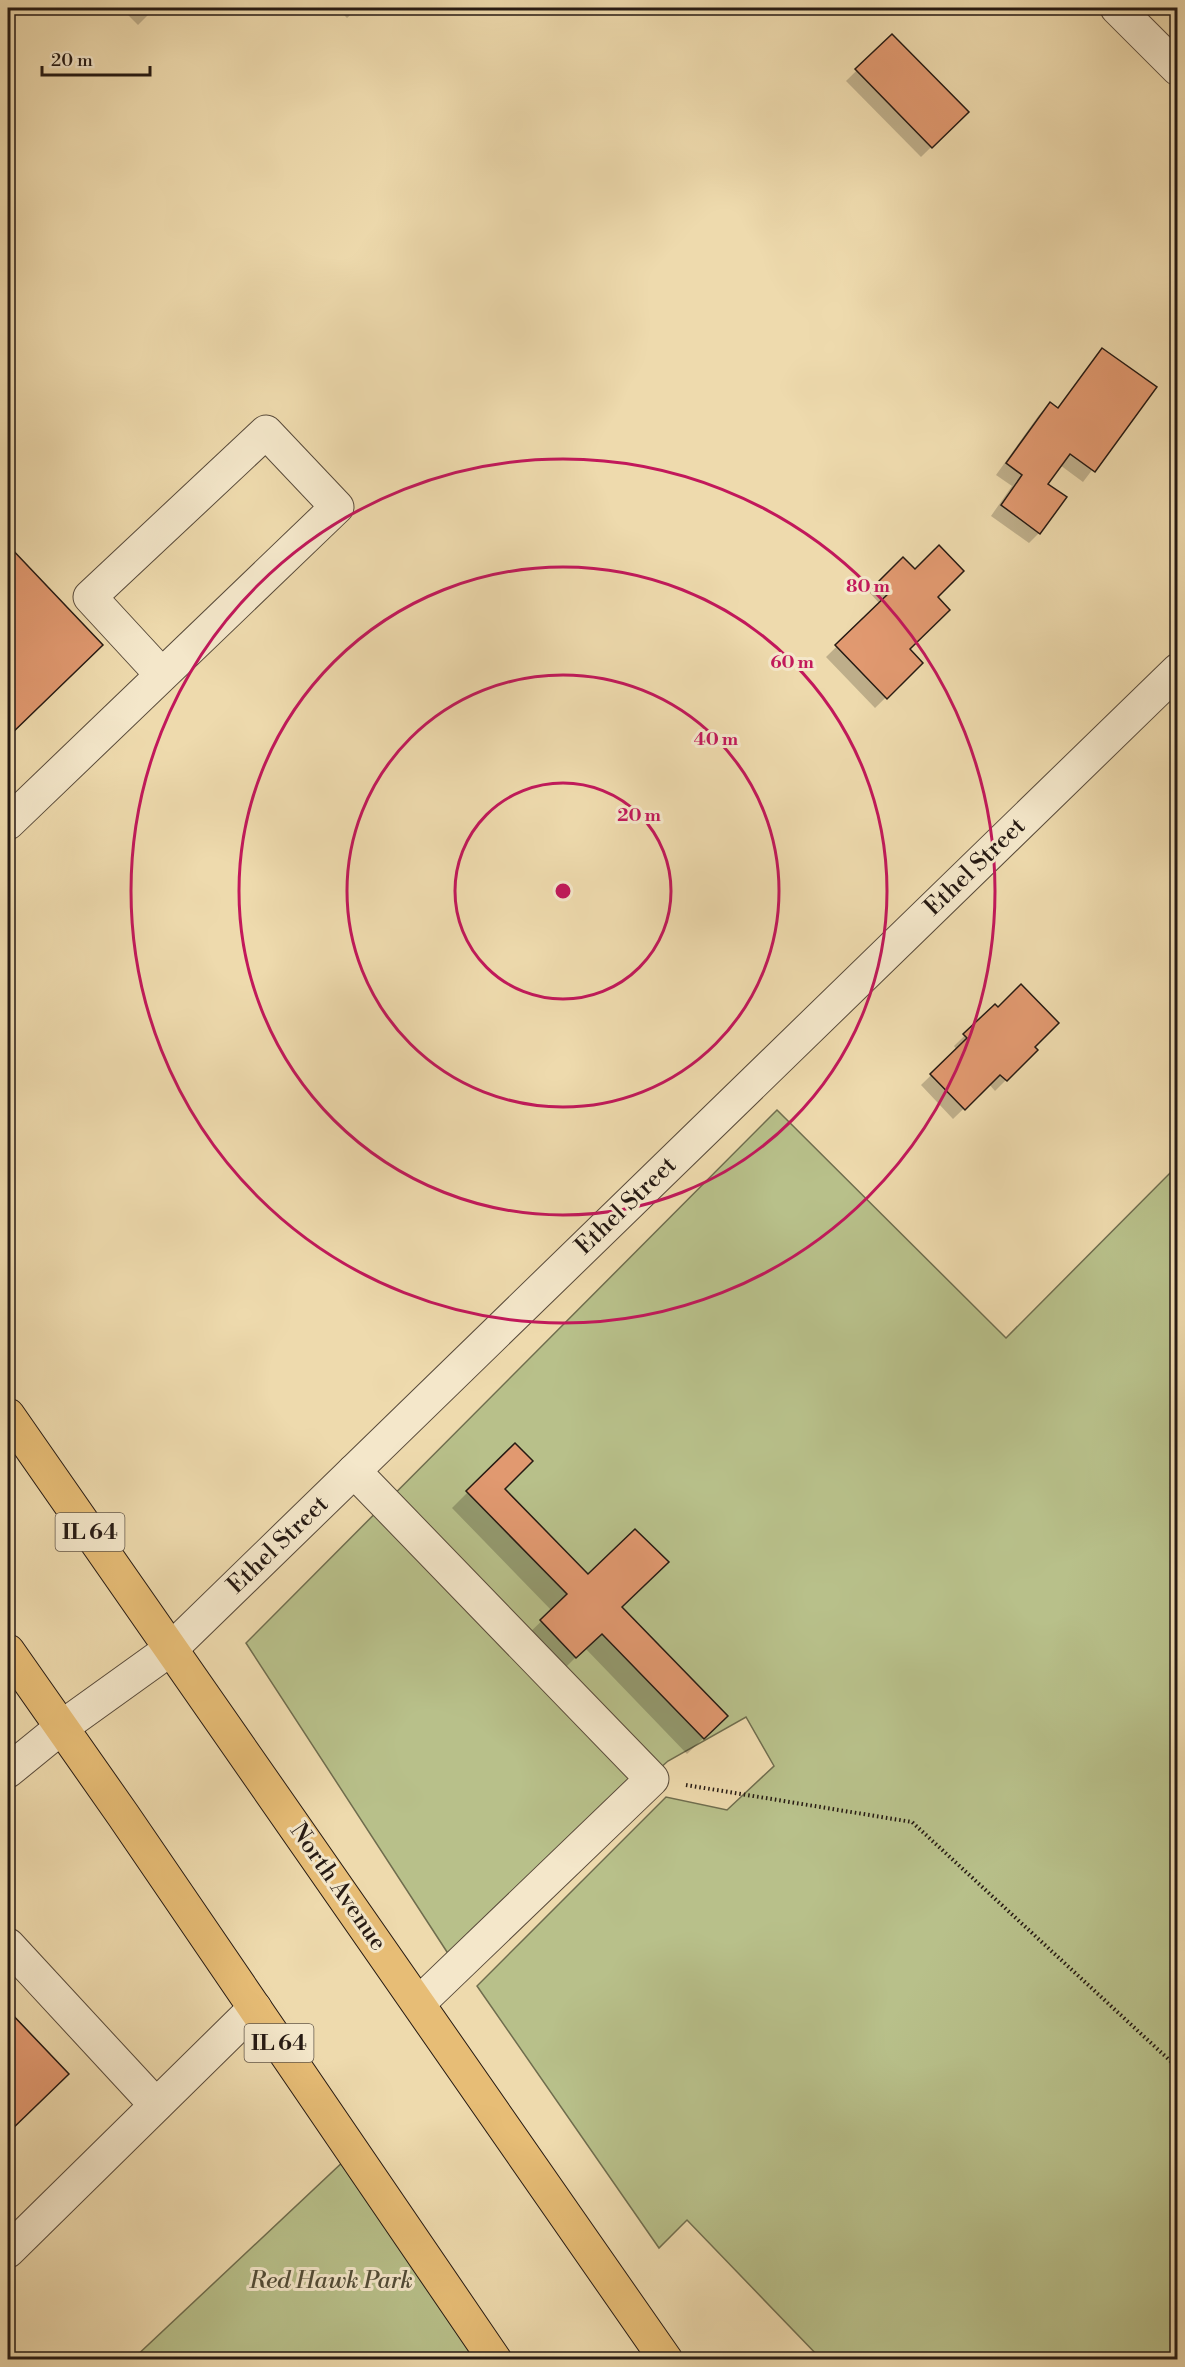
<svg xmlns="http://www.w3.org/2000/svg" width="1185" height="2367" viewBox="0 0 1185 2367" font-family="'Libre Bodoni',serif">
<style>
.green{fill:#b8c08a;stroke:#6f6d4e;stroke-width:1.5}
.shadow{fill:#0003}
.building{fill:#e19970;stroke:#261a13;stroke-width:1.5}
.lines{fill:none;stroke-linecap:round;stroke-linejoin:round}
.minor-casing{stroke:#584a3a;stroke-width:35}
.major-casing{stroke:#261a13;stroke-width:35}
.path{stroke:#261a13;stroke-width:4;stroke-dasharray:1.5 3;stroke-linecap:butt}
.minor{stroke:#f4e7ca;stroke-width:33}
.major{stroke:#e7bd76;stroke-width:33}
.ring{fill:none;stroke:#c2185b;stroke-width:3}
.labels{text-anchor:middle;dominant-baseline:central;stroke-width:6;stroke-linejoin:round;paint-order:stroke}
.shield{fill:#f4e7ca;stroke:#64584a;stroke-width:1.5}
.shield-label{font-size:22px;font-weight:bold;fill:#261a13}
.street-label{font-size:24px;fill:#261a13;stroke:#f4e7ca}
.park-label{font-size:24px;font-style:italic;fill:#524c37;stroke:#f4e7ca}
.centre{fill:#c2185b;stroke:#f4e7ca;stroke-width:3}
.ring-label{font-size:18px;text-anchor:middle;font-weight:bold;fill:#c2185b;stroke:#f4e7ca;stroke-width:6;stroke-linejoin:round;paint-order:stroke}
</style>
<rect width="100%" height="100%" fill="#eedaad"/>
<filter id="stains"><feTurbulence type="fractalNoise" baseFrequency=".00333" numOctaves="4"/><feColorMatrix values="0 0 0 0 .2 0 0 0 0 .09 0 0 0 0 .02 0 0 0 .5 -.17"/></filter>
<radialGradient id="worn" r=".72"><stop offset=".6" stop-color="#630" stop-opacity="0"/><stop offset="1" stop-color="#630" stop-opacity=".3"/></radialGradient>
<!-- green -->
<g class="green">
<polygon points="777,1110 1006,1338 1177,1166 1177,2359 821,2359 687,2220 659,2248 477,1986 666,1797 727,1810 774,1766 746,1717 668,1761 449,1955 246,1643"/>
<polygon points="345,2160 484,2360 132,2360"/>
</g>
<!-- shadow -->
<g class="shadow">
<polygon points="121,8 155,8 138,25"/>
<polygon points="337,8 358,8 347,18"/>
<polygon points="892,36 967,112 921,157 846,81"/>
<polygon points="1102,350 1154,388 1083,482 1060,465 1046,485 1039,533 1029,543 991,516 1012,486 996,475 1039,415 1050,404 1057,409"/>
<polygon points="8,548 101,645 8,736"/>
<polygon points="903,559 936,597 908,649 921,663 875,708 826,657 880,604 869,592"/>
<polygon points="995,1006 1036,1050 995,1091 989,1084 953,1119 921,1085 957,1050 954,1046"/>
<polygon points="515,1445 503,1489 726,1716 687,1754 585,1648 560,1673 525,1637 552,1611 452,1508"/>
<polygon points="8,2012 67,2074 8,2132"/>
<polygon points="8,2196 12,2201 8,2206"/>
</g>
<!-- building -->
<g class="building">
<polygon points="892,34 969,112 932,148 855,69"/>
<polygon points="1102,348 1157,387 1095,472 1070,454 1048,484 1067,497 1040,534 1001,505 1022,475 1006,463 1050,402 1058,408"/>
<polygon points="8,545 103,645 8,737"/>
<polygon points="939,545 964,571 938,597 950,610 910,649 923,663 887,699 835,645 890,592 879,581 903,557 915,569"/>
<polygon points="1021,984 1059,1023 1035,1047 1038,1050 1007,1081 1000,1075 965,1110 930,1074 967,1038 963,1034 995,1004 998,1007"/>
<polygon points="515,1443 533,1461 505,1489 588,1574 635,1529 669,1562 622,1607 728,1716 704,1739 602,1634 576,1658 540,1620 567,1594 466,1491"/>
<polygon points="8,2010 69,2074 8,2133"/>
</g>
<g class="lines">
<defs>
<g id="minor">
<polyline points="1117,8 1178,69"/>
<polyline points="8,823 337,507 266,432 90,597 162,675"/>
<polyline points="354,1471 652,1779 419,2003"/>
<polyline points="8,1771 62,1727 172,1648 1178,670"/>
<polyline points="8,1945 156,2105"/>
<polyline points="8,2251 255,2008"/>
</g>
<g id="major">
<polyline points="8,1415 666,2360"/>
<polyline points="8,1651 123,1815 495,2360"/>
</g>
</defs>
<!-- minor casing -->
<use href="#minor" class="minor-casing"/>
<!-- major casing -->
<use href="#major" class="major-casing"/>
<!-- path -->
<polyline class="path" points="686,1785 912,1822 1178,2068"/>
<!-- minor -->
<use href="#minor" class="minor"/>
<!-- major -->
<use href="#major" class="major"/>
</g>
<!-- distance rings -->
<g class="ring">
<circle cx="563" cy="891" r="108"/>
<circle cx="563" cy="891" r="216"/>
<circle cx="563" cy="891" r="324"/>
<circle cx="563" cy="891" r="432"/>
</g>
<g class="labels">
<!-- shield labels -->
<g class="shield">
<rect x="55.5" y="1513" width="69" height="38" rx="4.5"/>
<rect x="244.5" y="2024" width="69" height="38" rx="4.5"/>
</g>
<g class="shield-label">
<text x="90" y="1532">IL 64</text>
<text x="279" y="2043">IL 64</text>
</g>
<!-- street labels -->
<g class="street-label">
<text transform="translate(975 867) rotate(-44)">Ethel Street</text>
<text transform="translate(626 1206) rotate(-44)">Ethel Street</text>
<text transform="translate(278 1545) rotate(-44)">Ethel Street</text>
<text transform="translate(338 1887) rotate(55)">North Avenue</text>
</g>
<!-- park labels -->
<g class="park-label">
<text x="331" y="2281">Red Hawk Park</text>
</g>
</g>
<circle cx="563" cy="891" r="9" class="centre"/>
<g class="ring-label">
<text x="868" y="592">80 m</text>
<text x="792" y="668">60 m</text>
<text x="716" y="745">40 m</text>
<text x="639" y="821">20 m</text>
</g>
<!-- margin -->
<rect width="1185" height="2367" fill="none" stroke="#eedaad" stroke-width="30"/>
<rect x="9" y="9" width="1167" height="2349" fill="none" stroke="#261a13" stroke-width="3"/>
<rect x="15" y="15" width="1155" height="2337" fill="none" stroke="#261a13" stroke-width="1.5"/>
<!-- scale -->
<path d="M42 66v9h108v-9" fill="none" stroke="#261a13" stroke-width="3"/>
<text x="51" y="66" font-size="18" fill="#261a13" stroke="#f4e7ca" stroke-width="4.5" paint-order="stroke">20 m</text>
<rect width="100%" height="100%" filter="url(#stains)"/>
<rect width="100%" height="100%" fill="url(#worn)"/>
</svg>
